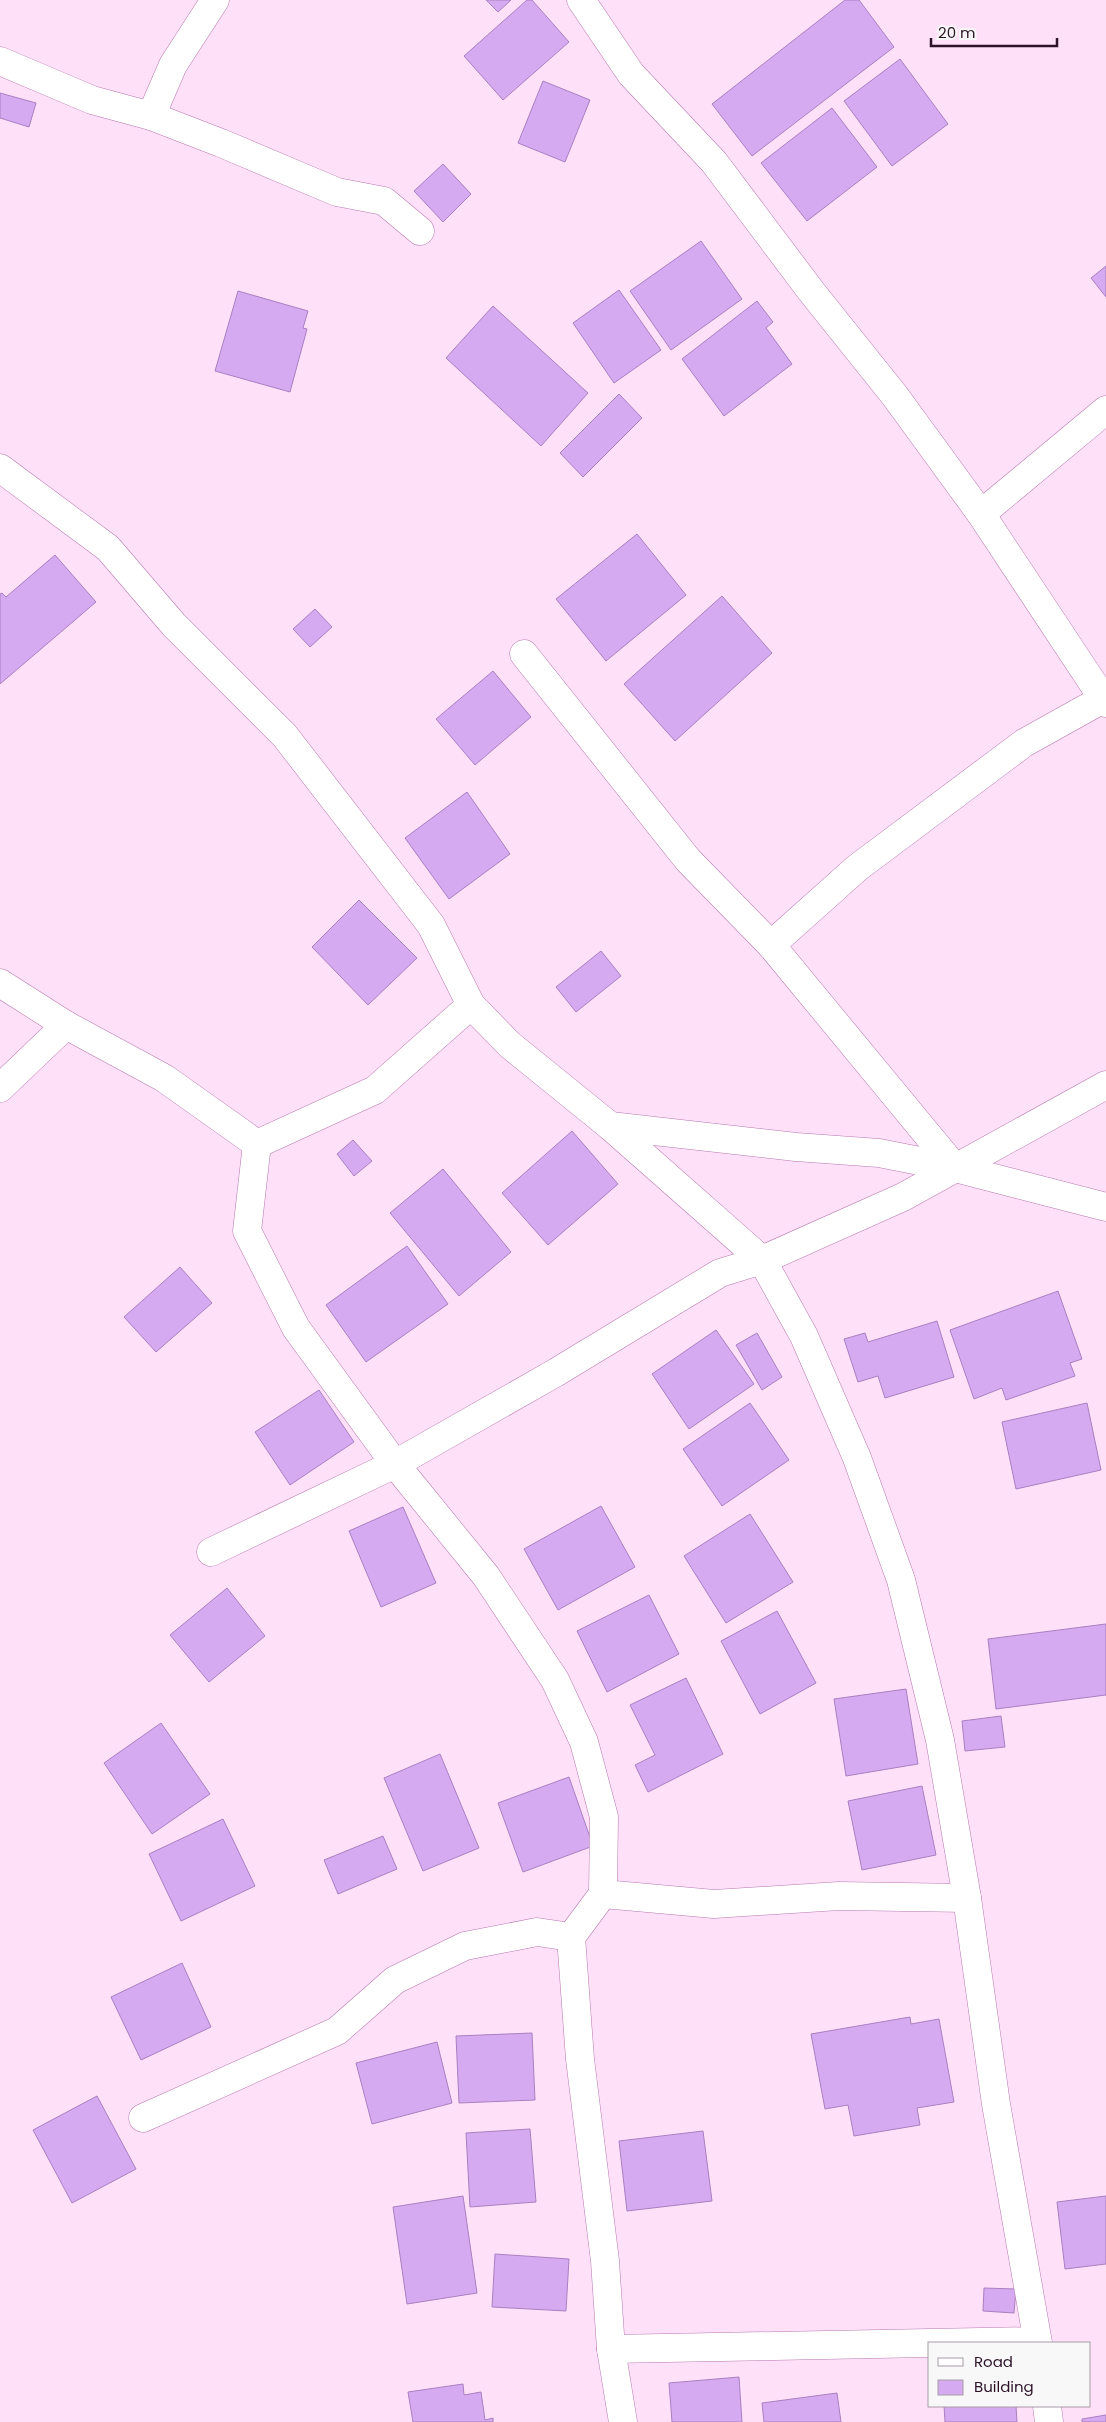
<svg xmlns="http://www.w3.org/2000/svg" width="1106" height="2422" viewBox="0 0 1106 2422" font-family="Poppins,sans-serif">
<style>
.building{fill:#d6aaf0;stroke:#aa7fc2}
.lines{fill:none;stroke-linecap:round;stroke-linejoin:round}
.street-casing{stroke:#b978ae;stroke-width:29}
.street{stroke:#fff;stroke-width:28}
</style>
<rect width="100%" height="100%" fill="#fee1f8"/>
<!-- building -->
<g class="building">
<polygon points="486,0 511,0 498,12"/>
<polygon points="527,0 532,0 569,42 503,100 464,56"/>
<polygon points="845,0 859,0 894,47 752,156 712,104"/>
<polygon points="900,59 948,124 892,166 844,101"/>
<polygon points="543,81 590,100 565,162 518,143"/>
<polygon points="0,93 36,103 29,127 0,118"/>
<polygon points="832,108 877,167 807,221 761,163"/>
<polygon points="443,164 471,194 443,222 414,191"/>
<polygon points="701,241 742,299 671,350 630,291"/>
<polygon points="1106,266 1106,297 1091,278"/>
<polygon points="619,290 661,350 614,383 573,323"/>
<polygon points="238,291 308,311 303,328 307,329 290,392 215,371"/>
<polygon points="757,301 773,322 766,328 792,364 724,416 682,359"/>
<polygon points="493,306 588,393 541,446 446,358"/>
<polygon points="619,394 642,418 583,477 560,453"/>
<polygon points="637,534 686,595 606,661 556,599"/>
<polygon points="55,555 96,602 0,684 0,594 2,593 6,597"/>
<polygon points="722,596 772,653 675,741 624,684"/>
<polygon points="315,609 332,627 310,647 293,629"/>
<polygon points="493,671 531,717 475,765 436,719"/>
<polygon points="467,792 510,854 449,899 405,838"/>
<polygon points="359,900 417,958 368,1005 312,947"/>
<polygon points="601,951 621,976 576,1012 556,987"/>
<polygon points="572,1131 618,1184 548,1245 502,1193"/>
<polygon points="353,1140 372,1161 354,1176 337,1154"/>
<polygon points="443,1169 511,1252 459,1296 390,1213"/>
<polygon points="407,1246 448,1304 366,1362 326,1305"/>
<polygon points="180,1267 212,1303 156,1352 124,1317"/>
<polygon points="1058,1291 1082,1359 1070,1363 1075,1376 1006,1400 1002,1388 974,1399 950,1330"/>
<polygon points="937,1321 954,1377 885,1398 878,1376 858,1382 844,1339 865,1333 868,1342"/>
<polygon points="716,1330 754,1384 689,1429 652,1374"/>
<polygon points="757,1333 782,1377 762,1390 736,1345"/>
<polygon points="319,1390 354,1442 290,1485 255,1432"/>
<polygon points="750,1403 789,1460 722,1506 683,1449"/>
<polygon points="1087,1403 1101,1470 1016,1489 1002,1422"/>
<polygon points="601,1506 635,1567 558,1610 524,1549"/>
<polygon points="403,1507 436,1583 381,1607 349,1531"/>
<polygon points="750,1514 793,1582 726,1623 684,1556"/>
<polygon points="227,1588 265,1636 209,1682 170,1635"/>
<polygon points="649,1595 679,1654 607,1692 577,1631"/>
<polygon points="777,1611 816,1683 760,1714 721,1641"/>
<polygon points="1106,1624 1106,1695 996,1709 988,1639"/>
<polygon points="686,1678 723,1754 648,1792 635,1765 655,1755 630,1705"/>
<polygon points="906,1689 918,1764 846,1776 834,1699"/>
<polygon points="1001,1716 1005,1747 965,1751 962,1721"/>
<polygon points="161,1723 210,1794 152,1834 104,1763"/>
<polygon points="440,1754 479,1848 423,1871 384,1778"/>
<polygon points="569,1777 593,1846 523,1872 498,1803"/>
<polygon points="922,1786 936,1855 862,1870 848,1801"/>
<polygon points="223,1819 255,1886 181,1921 149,1854"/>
<polygon points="383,1836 397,1869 338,1894 324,1860"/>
<polygon points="182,1963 211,2027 141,2060 111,1997"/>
<polygon points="910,2017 911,2024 939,2019 954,2102 917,2108 920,2125 854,2136 848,2105 825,2109 811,2034"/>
<polygon points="532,2033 535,2100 459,2103 456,2036"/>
<polygon points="437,2042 452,2103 372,2124 356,2063"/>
<polygon points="97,2096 136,2169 72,2203 33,2130"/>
<polygon points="530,2129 536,2202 470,2207 466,2133"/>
<polygon points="703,2131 712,2201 627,2211 619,2141"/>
<polygon points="463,2196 477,2293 407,2304 393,2207"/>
<polygon points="1106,2196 1106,2264 1065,2269 1057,2202"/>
<polygon points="495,2254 569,2259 566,2311 492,2307"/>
<polygon points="984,2288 1016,2289 1014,2313 983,2311"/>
<polygon points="739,2377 742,2422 672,2422 669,2383"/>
<polygon points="463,2384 464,2395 481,2392 485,2420 493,2418 493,2422 413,2422 408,2392"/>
<polygon points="837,2393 841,2422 764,2422 762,2403"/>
<polygon points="944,2406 1016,2406 1017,2422 945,2422"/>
<polygon points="1106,2415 1106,2422 1082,2422 1082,2419"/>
</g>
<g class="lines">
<defs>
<g id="street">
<polyline points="581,0 631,74 714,162 811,291 895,396 981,514 1106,703"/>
<polyline points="0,61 92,100 151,116 221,143 337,192 384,201 420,231"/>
<polyline points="151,116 173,65 215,0"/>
<polyline points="0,468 108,548 174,625 285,736 431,925 471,1005 375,1090 257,1144"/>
<polyline points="981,514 1106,410"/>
<polyline points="524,654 688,860 771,945 955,1168"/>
<polyline points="771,945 857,868 1024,743 1103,699"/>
<polyline points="0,983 66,1025 164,1078 257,1144"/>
<polyline points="471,1005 510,1045 610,1126 762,1260 804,1336 857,1458 901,1580 940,1740 967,1898 996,2104 1038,2343"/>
<polyline points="0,1088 66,1025"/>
<polyline points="610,1126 796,1147 879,1153 955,1168 1106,1207"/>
<polyline points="257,1144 247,1231 296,1328 395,1464 486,1576 555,1680 584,1742 604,1817 603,1894 571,1937 580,2059 605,2261 611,2349 623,2422"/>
<polyline points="211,1552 395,1464 555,1373 720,1273 762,1260 903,1197 1106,1085"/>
<polyline points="603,1894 714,1904 839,1896 967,1898"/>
<polyline points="143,2118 337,2031 395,1980 465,1946 537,1932 571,1937"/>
<polyline points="611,2349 1037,2341"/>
<polyline points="1047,2406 1049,2422"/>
</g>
</defs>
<!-- street casing -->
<use href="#street" class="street-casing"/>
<!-- street -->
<use href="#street" class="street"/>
</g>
<!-- legend -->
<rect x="928" y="2342" width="162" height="65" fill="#f8f8f8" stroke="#a69ca5"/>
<rect x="938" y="2358" width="25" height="8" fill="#ffffff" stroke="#a69ca5"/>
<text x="974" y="2367" font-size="15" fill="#2c1328">Road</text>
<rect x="938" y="2380" width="25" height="15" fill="#d6aaf0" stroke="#a69ca5"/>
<text x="974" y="2392" font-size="15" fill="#2c1328">Building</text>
<!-- scale -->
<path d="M931 38v8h126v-8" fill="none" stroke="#2c1328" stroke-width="2.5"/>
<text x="938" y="38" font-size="15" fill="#2c1328" stroke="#f8f8f8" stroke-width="4" paint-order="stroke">20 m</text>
</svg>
